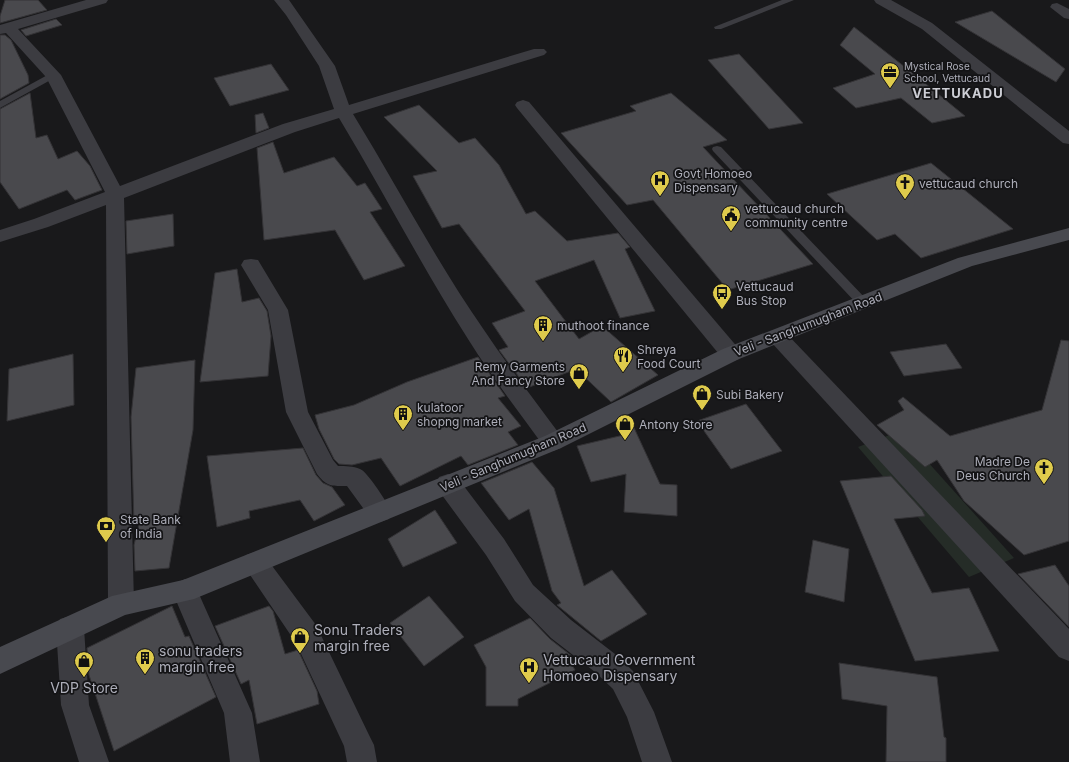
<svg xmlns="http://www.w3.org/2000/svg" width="1069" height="762" viewBox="0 0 1069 762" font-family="Inter,sans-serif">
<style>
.green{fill:#252c27}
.building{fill:#49494d;stroke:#343336}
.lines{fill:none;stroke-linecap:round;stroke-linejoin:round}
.service{fill:#3c3c41;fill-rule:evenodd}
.minor{fill:#3c3c41;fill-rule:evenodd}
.secondary{fill:#48494f;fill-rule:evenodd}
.labels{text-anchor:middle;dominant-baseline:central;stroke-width:3.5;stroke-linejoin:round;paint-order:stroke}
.far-poi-label{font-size:10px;fill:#adaeb9;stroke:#141416;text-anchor:start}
.poi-label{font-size:12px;fill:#adaeb9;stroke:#141416;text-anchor:start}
.street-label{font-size:12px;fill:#adaeb9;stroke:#141416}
.far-district-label{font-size:13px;font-weight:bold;letter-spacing:1px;fill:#cdced5;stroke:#141416}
.near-poi-label{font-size:14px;fill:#adaeb9;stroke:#141416;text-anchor:start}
</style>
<rect width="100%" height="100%" fill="#19191b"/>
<!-- green -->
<polygon class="green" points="900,431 1014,558 969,577 858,447"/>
<!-- building -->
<g class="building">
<polygon points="5,0 38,0 47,10 0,23 0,16"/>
<polygon points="992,11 1065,69 1056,82 955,22"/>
<polygon points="56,19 62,25 26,36 21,30"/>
<polygon points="854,27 915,75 965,116 932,123 901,98 856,108 833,88 875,74 840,45"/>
<polygon points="0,35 5,35 11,40 28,75 29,83 0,99"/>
<polygon points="739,54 803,123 769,129 708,60"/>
<polygon points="271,64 289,90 230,106 214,78"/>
<polygon points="30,93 36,138 47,135 58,159 77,151 90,166 102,190 75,200 67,190 19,209 0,182 0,109"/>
<polygon points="671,93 727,140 703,147 813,264 728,290 653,200 627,205 561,133 636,111 630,106"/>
<polygon points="419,105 459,143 475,138 499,165 526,214 535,211 567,241 618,233 630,247 625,249 655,311 620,318 594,260 535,281 579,339 602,326 658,375 611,402 576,369 527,388 499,350 508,347 492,323 525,311 459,224 442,228 413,176 437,171 384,117"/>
<polygon points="263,113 269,128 256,133 255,115"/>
<polygon points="273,142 284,173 334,157 357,186 365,183 382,209 370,212 405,266 364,280 335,230 264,240 257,148"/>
<polygon points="931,163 1013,229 921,258 895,234 877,240 827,194"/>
<polygon points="173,214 174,246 127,254 126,221"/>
<polygon points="237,269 242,302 259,298 267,311 271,336 268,376 200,382 215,273"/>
<polygon points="1061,340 1069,341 1069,541 1024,555 964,501 937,460 925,467 877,425 904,410 898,401 903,397 950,436 1042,410"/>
<polygon points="946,344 962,368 904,376 890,352"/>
<polygon points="73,354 74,405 7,421 9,369"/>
<polygon points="478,357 505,396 498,398 521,426 508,432 518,445 468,465 461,456 400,486 381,458 352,465 339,464 334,459 319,429 315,415 354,405 407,382"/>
<polygon points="195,360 193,430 169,568 135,571 134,545 139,524 134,525 131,417 136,368"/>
<polygon points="746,404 782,451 731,469 697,421"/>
<polygon points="629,417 660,484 677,485 677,516 624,512 626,474 591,482 577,446 628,434"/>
<polygon points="303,448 316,475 323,483 332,487 345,505 314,521 300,500 249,511 250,518 217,527 207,456"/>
<polygon points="532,462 554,488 584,586 612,570 647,614 601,641 557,605 561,603 552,591 529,509 509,520 481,483"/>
<polygon points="891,476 922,510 925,516 894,519 932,593 969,588 999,651 915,661 840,481"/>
<polygon points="435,510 457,543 403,567 388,539"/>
<polygon points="813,540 849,549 844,602 805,592"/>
<polygon points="1055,565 1069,586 1069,627 1018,574"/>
<polygon points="429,596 464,637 424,666 390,623"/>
<polygon points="172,606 185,637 189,636 216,697 114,751 89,675 87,648"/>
<polygon points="269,606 273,611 285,654 298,650 317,691 319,704 257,724 249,680 241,684 215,626"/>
<polygon points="530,618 550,639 573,657 569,660 575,670 518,699 518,706 486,706 486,667 474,645"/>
<polygon points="839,663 937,677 944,737 946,738 946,762 886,762 887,706 842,699"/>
</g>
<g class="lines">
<!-- service -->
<g class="service">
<polygon points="782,0 794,0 721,29 715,29 714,27"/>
<polygon points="53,72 58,75 56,77 0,108 0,101"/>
<polygon points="717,146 721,147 867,300 869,303 867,306 859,306 713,151 712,149 713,147"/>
</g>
<!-- minor -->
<g class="minor">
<path d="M86,0H108L106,3L18,29L61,75L120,186L283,124L334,109L319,66L286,15L274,0H289L335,66L349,105L534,49H544L547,52L544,55L353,114C397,186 436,261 484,330C508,366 535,401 561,436L565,442L561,448L553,451L545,448C519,412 491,376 468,339C422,267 383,191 339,118L295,132L124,198L134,604L130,612L121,616L112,612L108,604L106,205L48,227L0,242V230L34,219L105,192L46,77L6,33L0,34V25Z"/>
<polygon points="874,0 891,0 932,23 1069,131 1069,144 1063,143 922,29 876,3"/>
<polygon points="1057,3 1069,9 1069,19 1064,18 1050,7 1052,4"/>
<polygon points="523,100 529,102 739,349 742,354 739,359 731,362 723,359 517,108 515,105 517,102"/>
<path d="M251,259L258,260L288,310L308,412L333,460L338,466C346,466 353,466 360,469C367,471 388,504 392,512L389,519L380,522L371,519L347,486C332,486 327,487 317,474L286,412L268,310L241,265L244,260Z"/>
<polygon points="778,330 785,332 1069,629 1069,661 1059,657 771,342 767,337 771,332"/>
<polygon points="448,474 457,477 504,539 533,585 571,620 615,654 633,671 654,712 672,762 642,762 627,717 613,689 595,672 551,638 515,601 486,555 439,491 436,484 439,477"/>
<polygon points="255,552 264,555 316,625 369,735 374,745 377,762 347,762 344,746 296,643 242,563 246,555"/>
<polygon points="185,579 194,583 252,713 260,762 230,762 224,713 172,591 176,583"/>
<polygon points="70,616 80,619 84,628 89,705 109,762 79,762 61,705 56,628 60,619"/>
</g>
<!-- secondary -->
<polygon class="secondary" points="1069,228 1069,240 972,266 739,359 561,448 194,599 125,615 0,674 0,647 112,596 183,580 545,436 723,349 958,258"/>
</g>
<!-- icons -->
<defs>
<symbol id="office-pin" viewBox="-11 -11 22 30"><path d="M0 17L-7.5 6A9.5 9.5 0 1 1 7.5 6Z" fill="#dfcb4c" stroke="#141416"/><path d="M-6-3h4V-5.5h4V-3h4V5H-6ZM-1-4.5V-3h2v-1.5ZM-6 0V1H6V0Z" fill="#111"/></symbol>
<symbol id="hospital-pin" viewBox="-11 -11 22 30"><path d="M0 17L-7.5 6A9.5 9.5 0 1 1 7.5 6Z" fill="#dfcb4c" stroke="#141416"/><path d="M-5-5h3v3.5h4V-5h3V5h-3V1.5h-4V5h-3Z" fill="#111"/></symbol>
<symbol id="church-pin" viewBox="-11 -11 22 30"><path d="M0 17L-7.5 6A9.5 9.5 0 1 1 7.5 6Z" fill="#dfcb4c" stroke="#141416"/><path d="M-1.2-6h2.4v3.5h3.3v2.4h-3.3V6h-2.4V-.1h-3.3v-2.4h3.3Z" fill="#111"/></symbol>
<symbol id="civic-pin" viewBox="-11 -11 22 30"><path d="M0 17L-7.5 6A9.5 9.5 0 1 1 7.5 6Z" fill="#dfcb4c" stroke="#141416"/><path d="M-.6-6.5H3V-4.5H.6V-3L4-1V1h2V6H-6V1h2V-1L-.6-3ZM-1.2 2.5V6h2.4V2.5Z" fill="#111"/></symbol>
<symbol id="bus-pin" viewBox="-11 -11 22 30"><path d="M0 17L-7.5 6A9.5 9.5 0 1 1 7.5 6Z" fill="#dfcb4c" stroke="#141416"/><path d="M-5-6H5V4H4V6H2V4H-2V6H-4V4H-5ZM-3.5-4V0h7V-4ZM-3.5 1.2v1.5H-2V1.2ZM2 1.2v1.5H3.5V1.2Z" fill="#111"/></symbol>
<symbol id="building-pin" viewBox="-11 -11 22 30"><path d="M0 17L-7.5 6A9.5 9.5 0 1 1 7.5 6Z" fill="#dfcb4c" stroke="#141416"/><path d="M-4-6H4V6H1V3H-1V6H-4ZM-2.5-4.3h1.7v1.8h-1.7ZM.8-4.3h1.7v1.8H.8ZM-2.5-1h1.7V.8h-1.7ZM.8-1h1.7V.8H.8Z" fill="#111"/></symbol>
<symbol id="restaurant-pin" viewBox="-11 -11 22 30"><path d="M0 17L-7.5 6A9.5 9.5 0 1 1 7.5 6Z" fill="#dfcb4c" stroke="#141416"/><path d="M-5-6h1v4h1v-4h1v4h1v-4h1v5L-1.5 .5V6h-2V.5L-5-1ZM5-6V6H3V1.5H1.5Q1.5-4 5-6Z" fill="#111"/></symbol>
<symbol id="shop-pin" viewBox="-11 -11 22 30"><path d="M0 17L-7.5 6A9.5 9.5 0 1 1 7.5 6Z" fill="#dfcb4c" stroke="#141416"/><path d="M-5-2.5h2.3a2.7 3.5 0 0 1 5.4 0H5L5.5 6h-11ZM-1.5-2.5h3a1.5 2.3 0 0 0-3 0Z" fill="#111"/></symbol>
<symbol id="bank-pin" viewBox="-11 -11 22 30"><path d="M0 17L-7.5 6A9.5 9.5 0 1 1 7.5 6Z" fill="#dfcb4c" stroke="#141416"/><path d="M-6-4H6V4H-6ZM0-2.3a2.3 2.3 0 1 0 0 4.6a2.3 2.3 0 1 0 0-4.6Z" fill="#111"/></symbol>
</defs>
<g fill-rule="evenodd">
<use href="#office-pin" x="879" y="61" width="22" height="30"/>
<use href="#hospital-pin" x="649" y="169" width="22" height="30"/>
<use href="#church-pin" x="894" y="172" width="22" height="30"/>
<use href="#civic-pin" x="720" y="204" width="22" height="30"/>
<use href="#bus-pin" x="711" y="282" width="22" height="30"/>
<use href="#building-pin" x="532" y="314" width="22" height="30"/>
<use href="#restaurant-pin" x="612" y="345" width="22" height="30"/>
<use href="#shop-pin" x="568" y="362" width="22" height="30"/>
<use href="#shop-pin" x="691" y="383" width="22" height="30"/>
<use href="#building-pin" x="392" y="403" width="22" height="30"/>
<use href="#shop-pin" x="614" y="413" width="22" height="30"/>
<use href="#church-pin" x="1033" y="457" width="22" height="30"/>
<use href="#bank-pin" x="95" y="515" width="22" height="30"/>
<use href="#shop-pin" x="289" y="626" width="22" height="30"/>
<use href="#building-pin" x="134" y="647" width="22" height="30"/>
<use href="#shop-pin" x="73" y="650" width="22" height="30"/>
<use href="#hospital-pin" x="518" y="656" width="22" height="30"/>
</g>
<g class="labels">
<!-- far-poi labels -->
<g class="far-poi-label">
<text x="904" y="66">Mystical Rose<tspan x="904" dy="12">School, Vettucaud</tspan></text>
</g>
<!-- poi labels -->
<g class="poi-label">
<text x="674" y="173">Govt Homoeo<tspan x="674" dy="14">Dispensary</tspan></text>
<text x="919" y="183">vettucaud church</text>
<text x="745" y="208">vettucaud church<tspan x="745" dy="14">community centre</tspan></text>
<text x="736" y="286">Vettucaud<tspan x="736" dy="14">Bus Stop</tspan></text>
<text x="557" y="325">muthoot finance</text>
<text x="637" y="349">Shreya<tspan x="637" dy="14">Food Court</tspan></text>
<text x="565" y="366" text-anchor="end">Remy Garments<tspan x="565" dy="14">And Fancy Store</tspan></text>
<text x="716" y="394">Subi Bakery</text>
<text x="417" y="407">kulatoor<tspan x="417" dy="14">shopng market</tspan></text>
<text x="639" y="424">Antony Store</text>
<text x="1030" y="461" text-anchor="end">Madre De<tspan x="1030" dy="14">Deus Church</tspan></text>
<text x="120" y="519">State Bank<tspan x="120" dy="14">of India</tspan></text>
</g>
<!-- street labels -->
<g class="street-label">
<text transform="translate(808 324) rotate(-21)">Veli - Sanghumugham Road</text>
<text transform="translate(513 457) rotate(-23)">Veli - Sanghumugham Road</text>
</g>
<!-- far-district labels -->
<g class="far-district-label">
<text x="958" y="93">VETTUKADU</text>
</g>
<!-- near-poi labels -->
<g class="near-poi-label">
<text x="314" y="629">Sonu Traders<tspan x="314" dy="16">margin free</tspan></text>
<text x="159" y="650">sonu traders<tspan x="159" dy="16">margin free</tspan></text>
<text x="543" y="659">Vettucaud Government<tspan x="543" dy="16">Homoeo Dispensary</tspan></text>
<text x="84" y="687" text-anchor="middle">VDP Store</text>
</g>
</g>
</svg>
